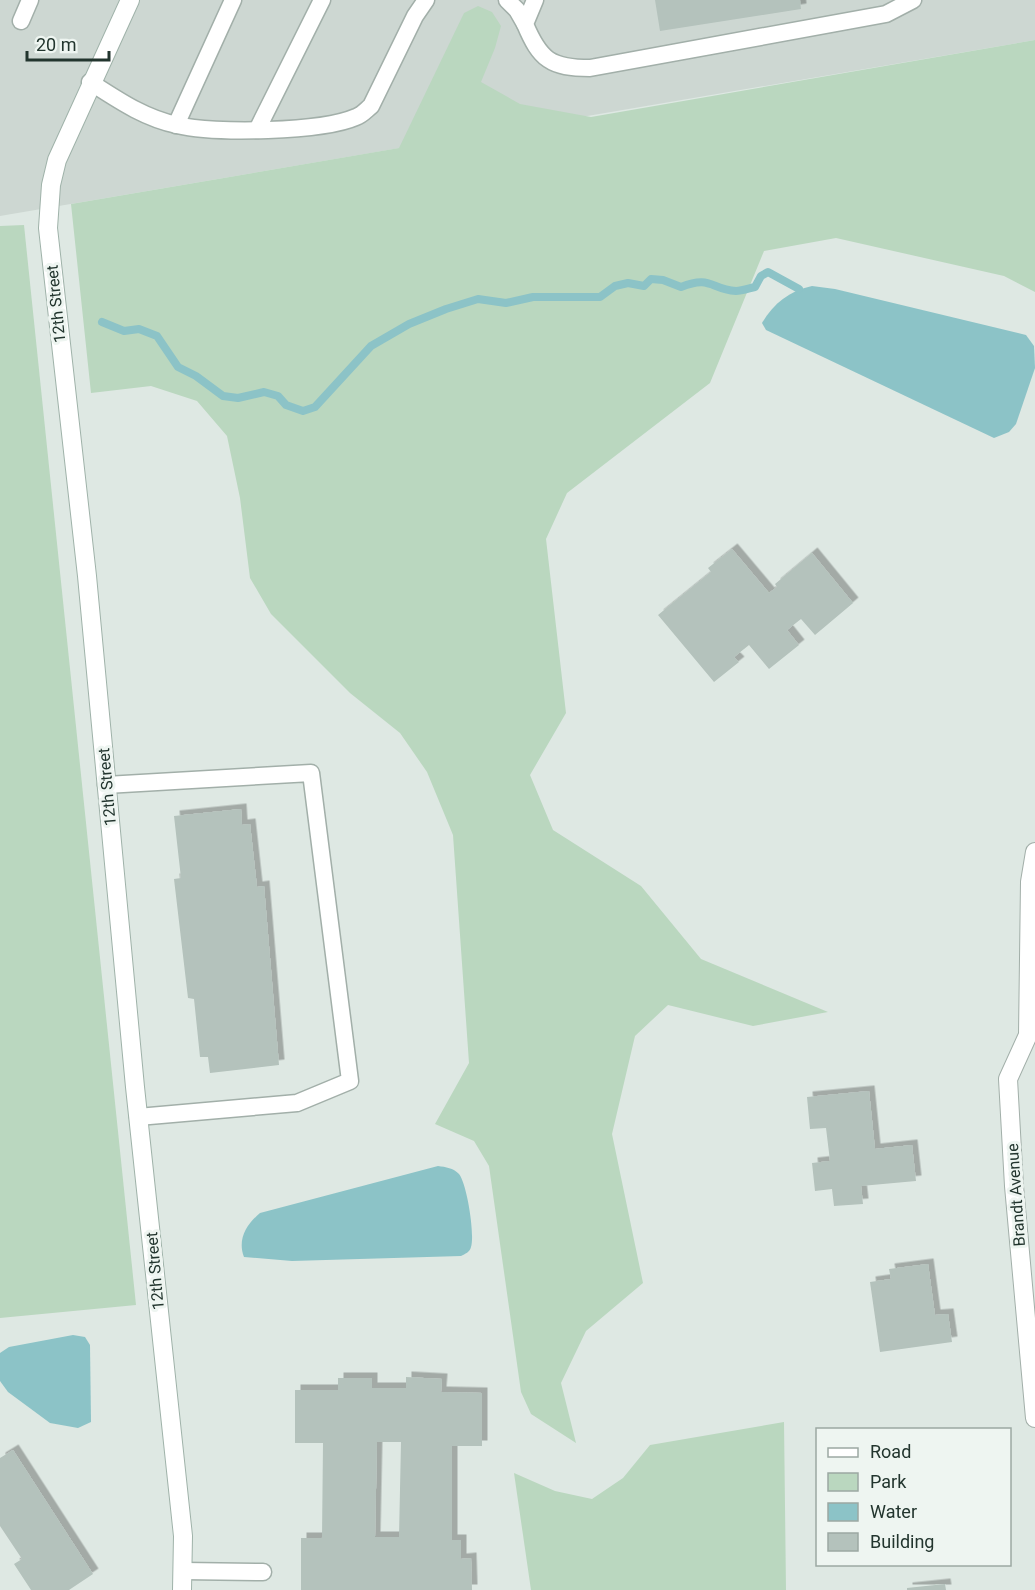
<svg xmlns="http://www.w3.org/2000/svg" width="1035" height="1590" viewBox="0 0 1035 1590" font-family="Roboto,sans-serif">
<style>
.built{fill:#cdd7d2}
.green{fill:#bad7bf}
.water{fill:#8cc3c7}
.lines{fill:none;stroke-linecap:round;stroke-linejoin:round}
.stream{stroke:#8cc3c7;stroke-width:8}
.building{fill:#b4c2bc;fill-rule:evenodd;filter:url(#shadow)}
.lane-casing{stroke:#a2afa9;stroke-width:19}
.street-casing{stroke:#a2afa9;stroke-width:20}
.secondary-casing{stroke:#9fb2a9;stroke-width:20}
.lane{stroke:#fff;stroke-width:16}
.street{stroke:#fff;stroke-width:18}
.secondary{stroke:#fff;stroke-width:18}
.labels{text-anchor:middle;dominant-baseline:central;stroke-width:6;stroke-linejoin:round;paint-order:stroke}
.street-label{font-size:16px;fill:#22352e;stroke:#eef5f1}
</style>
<defs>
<filter id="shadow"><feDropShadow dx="5.5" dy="-5.5" stdDeviation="0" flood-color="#0004"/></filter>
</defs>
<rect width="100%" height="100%" fill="#dee8e3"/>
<!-- built -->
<polygon class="built" points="0,0 1035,0 1035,40 0,216"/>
<!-- green -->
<g class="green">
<polygon points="478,6 492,12 501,26 495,48 481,82 520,104 591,117 1035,40 1035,292 1004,276 836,238 764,251 710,383 567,493 546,539 566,713 530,775 553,830 641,886 701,959 828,1012 753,1026 668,1005 635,1036 612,1134 643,1283 586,1331 561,1383 576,1443 531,1414 521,1392 489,1166 474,1141 435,1124 469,1063 453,835 427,772 400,733 350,693 271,614 250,578 240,498 227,436 197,401 151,386 91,393 71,204 399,148 464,13"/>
<polygon points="24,225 136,1305 0,1318 0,226"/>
<polygon points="784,1422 786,1590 531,1590 514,1473 555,1491 592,1499 623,1478 650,1445"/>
</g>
<!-- water -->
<g class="water">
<path d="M812,286L835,289L1026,335L1034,346L1035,368L1016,424L1009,432L994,438L766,330L762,323C774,303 789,291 812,286Z"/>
<path d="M438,1166C446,1167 453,1168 459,1174C467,1184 475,1235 471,1247C470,1252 465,1254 461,1256L292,1261L244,1257C237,1239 247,1224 260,1213Z"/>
<polygon points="73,1335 85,1337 90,1345 91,1422 78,1428 50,1423 8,1392 0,1381 0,1353 9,1347"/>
</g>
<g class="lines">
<!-- stream -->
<path class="stream" d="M102,322L124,331L139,329L157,336L178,367L196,376L223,396L238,398L264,392L278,396L286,405L303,411L315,407L371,346L409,324L446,309L478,299L506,303L533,297H600L615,286L628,283L644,286L651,279L663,280L681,287C711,275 710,289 736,291C742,291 750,288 755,287L761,276L768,272L799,289"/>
</g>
<!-- building -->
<g class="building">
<polygon points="655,0 800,0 801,9 660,31"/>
<polygon points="732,549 769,593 777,587 775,584 812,553 853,603 815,635 801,619 787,630 799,645 769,669 749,645 734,657 739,662 714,682 658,615 711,572 708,568"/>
<polygon points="241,809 242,825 250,824 257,887 264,886 279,1065 210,1073 208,1057 200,1057 194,999 188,998 174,879 181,878 174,816"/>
<polygon points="869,1091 875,1149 912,1145 916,1181 861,1186 863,1204 834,1206 832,1189 815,1191 812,1163 830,1161 826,1128 810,1129 807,1097"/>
<polygon points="928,1264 935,1315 948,1314 952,1342 880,1352 870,1282 891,1279 889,1269"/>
<path d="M406,1377L442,1379L441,1392L482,1393V1446H452V1540H461V1559L471,1558L472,1590H301V1538H322L323,1443H295V1390H338V1378H372V1388H406ZM377,1442H401L399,1537H375Z"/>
<polygon points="13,1450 93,1574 69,1590 31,1590 14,1564 22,1559 0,1526 0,1458"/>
<polygon points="945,1584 946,1590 907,1590 907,1588"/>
</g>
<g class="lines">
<defs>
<g id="lane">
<polyline points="507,0 517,10 525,24"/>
<path d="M535,0L525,24C540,60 551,68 590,68L886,14L913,0"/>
<polyline points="21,21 30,0"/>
<path d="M90,82C118,100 144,118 177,125C214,134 322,132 356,117C362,115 366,110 371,106L415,16L426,0"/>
<polyline points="176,125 233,0"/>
<polyline points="257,130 322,0"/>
<polyline points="106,785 311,773 350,1081 297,1103 138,1117"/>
<polyline points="183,1571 263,1572"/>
</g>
<polyline id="street" points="1035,852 1030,882 1028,1035 1008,1079 1014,1186 1035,1418"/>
<polyline id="secondary" points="130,0 57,160 51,185 48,228 87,576 135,1087 183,1536 182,1590"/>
</defs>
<!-- lane casing -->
<use href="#lane" class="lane-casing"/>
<!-- street casing -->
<use href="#street" class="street-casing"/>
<!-- secondary casing -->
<use href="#secondary" class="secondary-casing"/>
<!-- lane -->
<use href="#lane" class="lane"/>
<!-- street -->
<use href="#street" class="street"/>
<!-- secondary -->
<use href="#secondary" class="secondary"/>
</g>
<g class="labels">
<!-- street labels -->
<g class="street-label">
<text transform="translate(56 304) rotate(-96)">12th Street</text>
<text transform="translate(107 787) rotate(-95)">12th Street</text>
<text transform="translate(1016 1195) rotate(-94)">Brandt Avenue</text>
<text transform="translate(155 1271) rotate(-95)">12th Street</text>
</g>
</g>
<!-- legend -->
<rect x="816" y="1428" width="195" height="138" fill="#eef5f1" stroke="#9ca8a3" stroke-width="1.5"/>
<rect x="828" y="1448" width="30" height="9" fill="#ffffff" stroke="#9ca8a3" stroke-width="1.5"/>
<text x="870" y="1458" font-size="18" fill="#22352e">Road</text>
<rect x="828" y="1473" width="30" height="18" fill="#bad7bf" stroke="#9ca8a3" stroke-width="1.5"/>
<text x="870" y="1488" font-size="18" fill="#22352e">Park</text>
<rect x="828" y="1503" width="30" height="18" fill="#8cc3c7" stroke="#9ca8a3" stroke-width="1.5"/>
<text x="870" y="1518" font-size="18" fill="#22352e">Water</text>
<rect x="828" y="1533" width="30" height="18" fill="#b4c2bc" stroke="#9ca8a3" stroke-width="1.5"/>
<text x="870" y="1548" font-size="18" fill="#22352e">Building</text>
<!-- scale -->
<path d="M27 51v9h82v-9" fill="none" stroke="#22352e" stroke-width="3"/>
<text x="36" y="51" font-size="18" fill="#22352e" stroke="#eef5f1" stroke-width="4.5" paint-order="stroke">20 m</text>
</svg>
